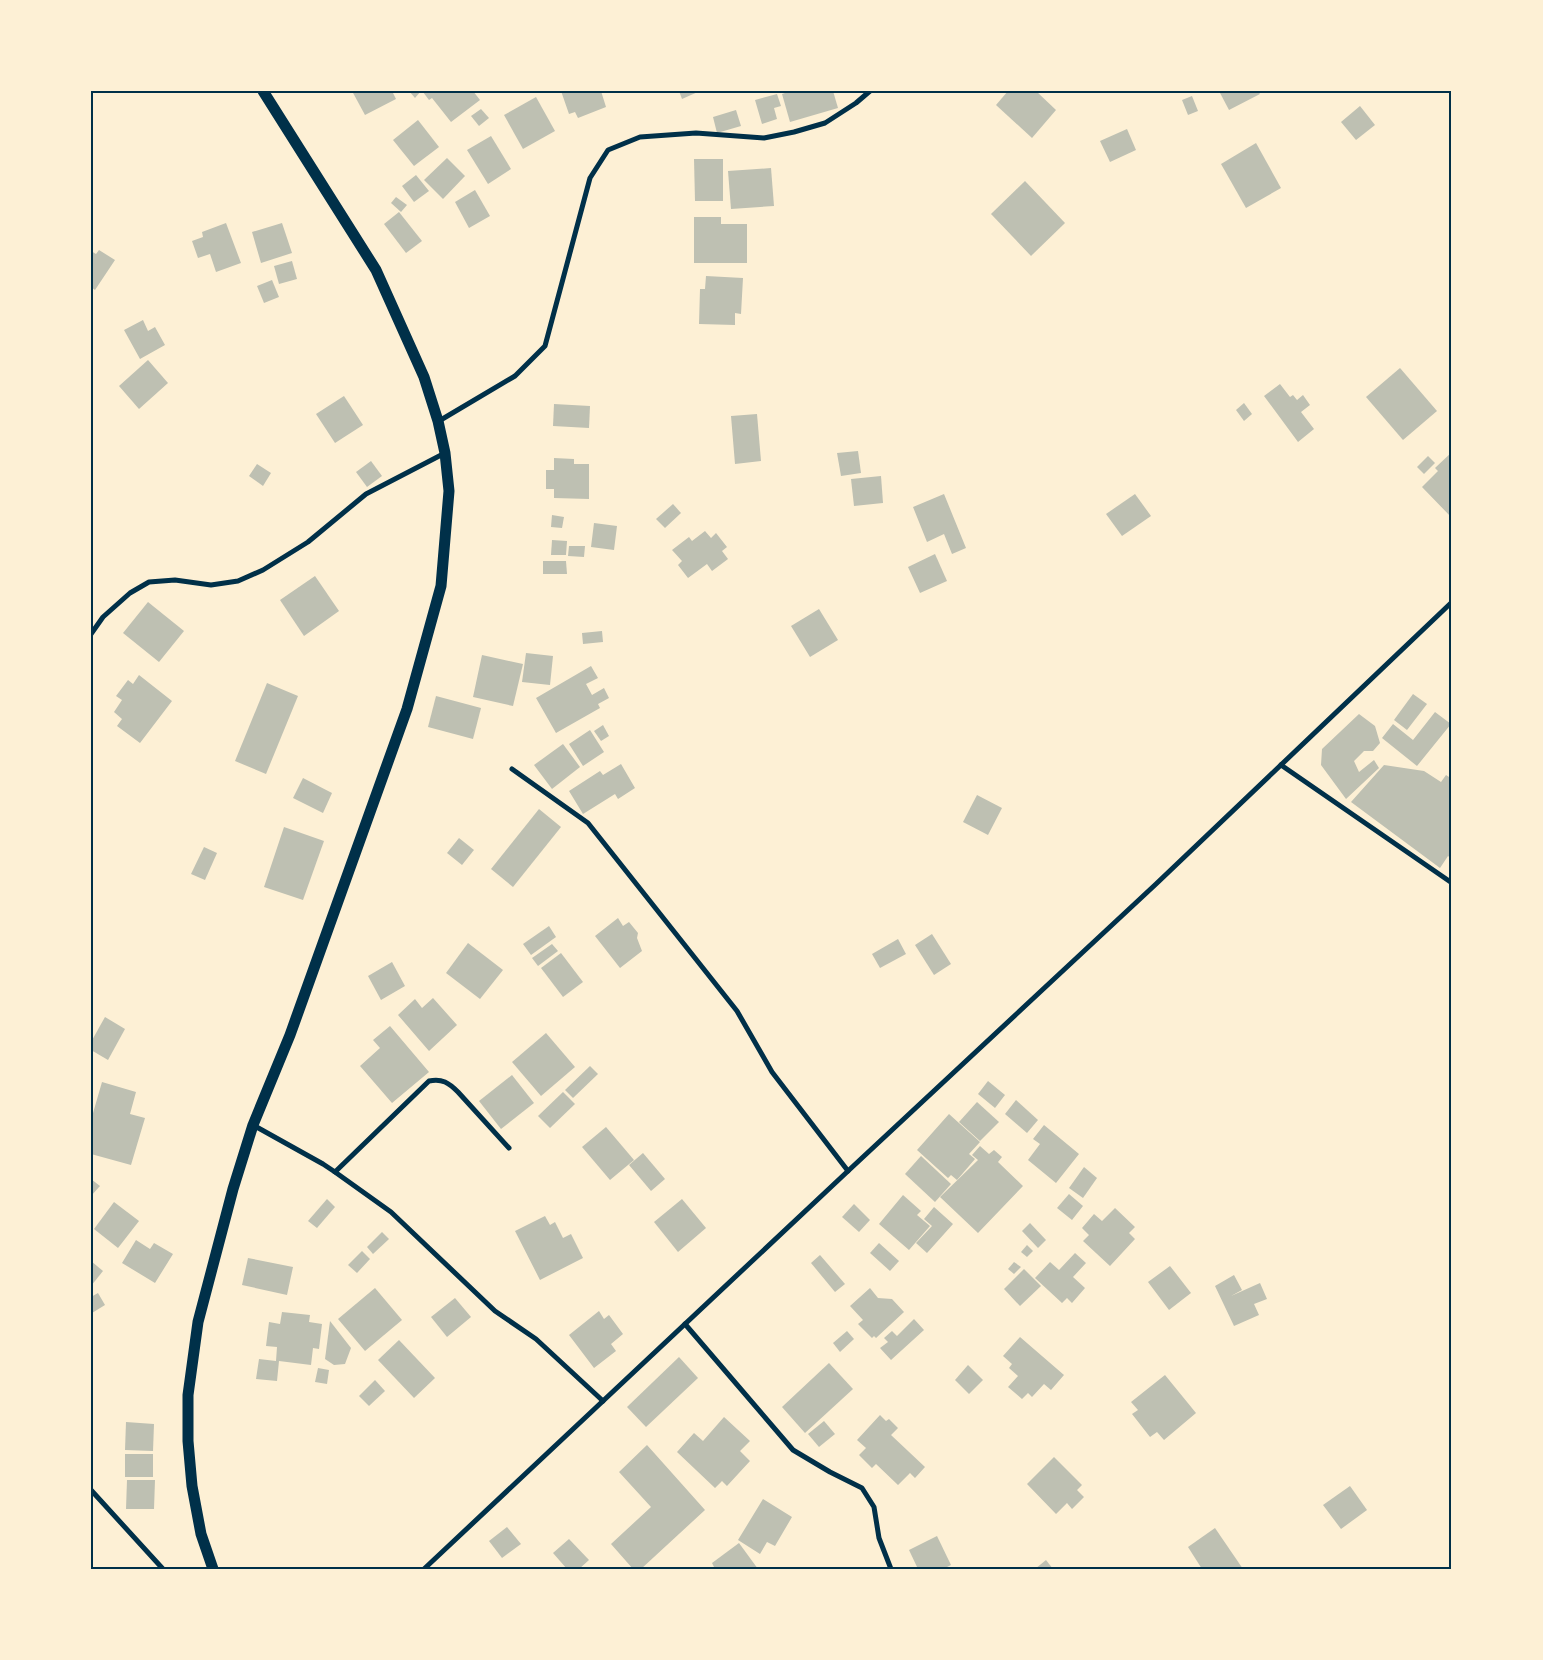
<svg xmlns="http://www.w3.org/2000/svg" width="1543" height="1660" viewBox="0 0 1543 1660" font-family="'Titillium Web',sans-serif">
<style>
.building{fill:#bec0b2}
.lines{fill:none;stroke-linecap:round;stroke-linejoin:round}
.minor{stroke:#003049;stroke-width:5}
.primary{stroke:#003049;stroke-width:11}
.neatline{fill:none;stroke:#003049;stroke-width:2}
</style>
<rect width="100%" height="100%" fill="#fdf0d5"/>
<!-- building -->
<g class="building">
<polygon points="352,91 392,91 396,99 365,115"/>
<polygon points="409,91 421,91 415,98"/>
<polygon points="424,91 473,91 480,100 451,122 432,98 429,100 423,92"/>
<polygon points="561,91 601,91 606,107 578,118 575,112 569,114"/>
<polygon points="679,91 700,91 682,99"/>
<polygon points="791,91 833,91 838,108 790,122 782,94"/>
<polygon points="1008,91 1036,91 1056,110 1032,138 996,105"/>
<polygon points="1219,91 1258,91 1260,94 1229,110"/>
<polygon points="777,94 781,106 774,108 777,119 762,124 755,100"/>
<polygon points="1192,96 1198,111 1188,115 1182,100"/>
<polygon points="536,97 555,131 523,149 504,115"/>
<polygon points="1360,106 1375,125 1356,140 1341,122"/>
<polygon points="481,109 489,118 479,126 471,116"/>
<polygon points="736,110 741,126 717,133 713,117"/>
<polygon points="418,120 439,147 414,166 393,140"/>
<polygon points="1127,129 1136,150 1110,162 1100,141"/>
<polygon points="491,136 511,169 488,184 467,150"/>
<polygon points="1256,143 1281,188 1246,208 1221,164"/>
<polygon points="447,158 465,176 443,199 424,180"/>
<polygon points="694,159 723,159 723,201 695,201"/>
<polygon points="771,168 774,206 731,209 728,171"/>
<polygon points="416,175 429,191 414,202 402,186"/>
<polygon points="1025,181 1065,223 1031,256 991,214"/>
<polygon points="475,190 490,216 469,228 455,202"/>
<polygon points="396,197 407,205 401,212 391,203"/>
<polygon points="399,212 422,241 406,253 384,224"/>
<polygon points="694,217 721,217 721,224 747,224 747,263 694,263"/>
<polygon points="226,223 241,263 216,272 210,254 198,258 192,241 203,237 202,232"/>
<polygon points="282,223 292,253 261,263 252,232"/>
<polygon points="99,250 115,260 95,290 91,287 91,251 96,254"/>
<polygon points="292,261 297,279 279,284 274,266"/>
<polygon points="706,276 743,278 741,314 735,313 735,325 699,324 700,289 705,289"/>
<polygon points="272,280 279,297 264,303 257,286"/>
<polygon points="143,320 148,331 155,327 165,345 140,359 124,330"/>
<polygon points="148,360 168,383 139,409 119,386"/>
<polygon points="1400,368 1437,411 1403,440 1366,397"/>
<polygon points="1280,384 1290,397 1293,395 1297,400 1303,395 1310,405 1301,412 1314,429 1298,442 1264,396"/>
<polygon points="344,396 363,425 335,443 316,414"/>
<polygon points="1244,403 1252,414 1244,421 1236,410"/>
<polygon points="554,404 590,406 589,428 553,426"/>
<polygon points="757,414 761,461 735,464 731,416"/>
<polygon points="858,451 861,473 841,476 837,453"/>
<polygon points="1452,452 1452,518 1422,487 1438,471 1435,468"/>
<polygon points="1428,456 1435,463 1424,474 1417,467"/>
<polygon points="554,458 574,459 574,464 589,464 589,499 554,498 554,489 546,489 546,470 554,470"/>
<polygon points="371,461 382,476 367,487 356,472"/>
<polygon points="257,464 271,473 263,486 249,476"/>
<polygon points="881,476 883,503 854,506 851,479"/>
<polygon points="944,494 966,548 952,554 944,534 927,542 913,507"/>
<polygon points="1135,494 1151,516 1122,536 1106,514"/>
<polygon points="673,504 681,513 665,528 656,519"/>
<polygon points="552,515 564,517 562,528 551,527"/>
<polygon points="594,523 617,526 614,550 591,547"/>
<polygon points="705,531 711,538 716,533 727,547 722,551 728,559 712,571 707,564 688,578 678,565 682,561 672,550 689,537 692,541"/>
<polygon points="552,540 567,541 566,555 551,555"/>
<polygon points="569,546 585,546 584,557 568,556"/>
<polygon points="935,554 947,581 920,593 908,567"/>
<polygon points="543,561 566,561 567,574 543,574"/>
<polygon points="315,576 339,611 304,636 280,600"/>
<polygon points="148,602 184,631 159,662 123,633"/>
<polygon points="819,609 838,640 810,657 791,626"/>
<polygon points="602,631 603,642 583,644 582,633"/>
<polygon points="526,653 553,656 550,685 522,682"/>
<polygon points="482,655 523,664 513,706 473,697"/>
<polygon points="591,666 598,678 586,684 592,695 604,688 609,698 598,704 600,708 556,733 536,698"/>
<polygon points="139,675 172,701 140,743 117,726 122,719 114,712 122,700 116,696 128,680 133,684"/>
<polygon points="267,683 298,696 266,774 235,761"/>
<polygon points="1413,694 1427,704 1407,730 1394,720"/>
<polygon points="436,696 481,708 473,739 428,727"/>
<polygon points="1435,712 1451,724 1417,766 1382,738 1393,724 1413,740"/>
<polygon points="1359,714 1375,726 1380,743 1373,751 1364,751 1354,761 1359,772 1374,760 1379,768 1346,799 1321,765 1322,749"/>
<polygon points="603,725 609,736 601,741 594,731"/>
<polygon points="590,730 604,752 583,766 569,744"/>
<polygon points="563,744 580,767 552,789 534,765"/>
<polygon points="621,764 635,788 618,799 615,794 583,814 569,791 600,771 603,775"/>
<polygon points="1384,765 1424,771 1441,782 1446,775 1452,779 1452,859 1448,856 1440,868 1351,802"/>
<polygon points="303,778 332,793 323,813 293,798"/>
<polygon points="977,795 1002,808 988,835 963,822"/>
<polygon points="539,809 561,827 513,887 491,869"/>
<polygon points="284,827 324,841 303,900 264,887"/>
<polygon points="459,838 474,850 462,865 447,853"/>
<polygon points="204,847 217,853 205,880 191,874"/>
<polygon points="618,918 623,926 629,922 638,933 637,938 642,951 620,968 595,936"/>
<polygon points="549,926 556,937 531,955 523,944"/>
<polygon points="932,934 951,964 934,975 915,945"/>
<polygon points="898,939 906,954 880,968 872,954"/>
<polygon points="468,943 503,970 480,999 446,973"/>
<polygon points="552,944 558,951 538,966 532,958"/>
<polygon points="561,953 583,982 563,997 541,968"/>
<polygon points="392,962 405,986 381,1000 368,976"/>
<polygon points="433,998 457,1025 429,1051 398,1015 415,999 422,1008"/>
<polygon points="105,1017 125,1029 108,1060 91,1050 91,1042"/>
<polygon points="390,1026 429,1072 392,1103 360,1066 380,1048 373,1040"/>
<polygon points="546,1033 575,1067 541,1096 512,1062"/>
<polygon points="590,1066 598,1074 573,1098 565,1090"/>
<polygon points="512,1075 534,1103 501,1129 479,1101"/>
<polygon points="988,1081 1005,1095 995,1108 978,1094"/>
<polygon points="102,1082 136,1092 130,1114 145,1118 131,1165 91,1154 91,1120"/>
<polygon points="563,1092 575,1104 550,1128 538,1116"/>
<polygon points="1016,1100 1038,1120 1027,1133 1005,1114"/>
<polygon points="977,1102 999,1122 980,1141 959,1122"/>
<polygon points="949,1114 980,1142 969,1154 975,1159 957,1180 951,1175 948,1178 917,1150"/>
<polygon points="1044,1125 1079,1154 1056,1183 1028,1160 1040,1144 1033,1139"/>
<polygon points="606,1127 634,1160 610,1180 582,1147"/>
<polygon points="980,1146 989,1154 994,1150 1002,1157 998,1162 1023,1186 978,1233 940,1197 978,1160 972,1155"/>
<polygon points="643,1153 665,1179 651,1191 629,1165"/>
<polygon points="921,1156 951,1184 935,1202 905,1174"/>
<polygon points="1084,1167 1097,1178 1083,1198 1069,1188"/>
<polygon points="91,1179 100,1186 91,1196"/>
<polygon points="1069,1194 1083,1206 1072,1220 1057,1208"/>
<polygon points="903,1195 921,1211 917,1215 930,1226 909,1250 879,1224"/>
<polygon points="327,1199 335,1207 317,1228 308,1221"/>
<polygon points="682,1199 706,1228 678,1252 654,1222"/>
<polygon points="114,1202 139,1221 118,1248 94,1229"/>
<polygon points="854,1204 870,1220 859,1232 842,1217"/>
<polygon points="934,1207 953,1224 927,1253 916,1243 932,1226 924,1219"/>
<polygon points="1115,1208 1135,1227 1129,1233 1135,1239 1110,1266 1083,1241 1089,1235 1082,1228 1094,1214 1102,1221"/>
<polygon points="545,1216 550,1225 555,1222 563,1238 571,1234 583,1258 540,1280 515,1231"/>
<polygon points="1030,1223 1046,1240 1038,1248 1022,1231"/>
<polygon points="382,1232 389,1239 373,1254 367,1247"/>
<polygon points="136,1240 150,1249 154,1243 173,1254 155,1283 122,1263"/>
<polygon points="879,1243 899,1261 890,1271 870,1253"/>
<polygon points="1027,1245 1033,1251 1027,1257 1021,1252"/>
<polygon points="362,1251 370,1259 357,1273 348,1265"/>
<polygon points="1075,1253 1086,1263 1073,1277 1085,1288 1072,1303 1067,1298 1062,1303 1035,1278 1050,1262 1059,1270"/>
<polygon points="820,1255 845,1284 835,1292 811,1263"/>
<polygon points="248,1258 293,1267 287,1295 242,1285"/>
<polygon points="91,1261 103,1271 91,1286"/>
<polygon points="1014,1262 1021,1267 1014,1274 1008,1269"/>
<polygon points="1170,1266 1191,1293 1169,1310 1148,1282"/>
<polygon points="1024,1269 1041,1286 1020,1306 1004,1289"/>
<polygon points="1234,1275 1242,1290 1231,1296 1260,1283 1267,1299 1254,1304 1259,1315 1234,1326 1215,1286"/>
<polygon points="375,1288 402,1320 365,1351 338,1319"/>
<polygon points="870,1288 878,1298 892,1299 904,1312 876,1338 874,1336 872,1338 858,1324 863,1320 850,1306"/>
<polygon points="98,1293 105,1305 92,1313 91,1297"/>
<polygon points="455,1298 471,1317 447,1337 431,1317"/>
<polygon points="599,1311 604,1319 609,1315 623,1334 611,1344 616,1351 594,1368 569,1335"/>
<polygon points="282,1312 310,1315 309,1322 322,1324 319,1349 313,1348 311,1365 279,1361 277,1381 256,1379 259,1359 276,1361 277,1347 266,1346 269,1322 280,1324"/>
<polygon points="914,1319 924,1330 891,1360 880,1348 888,1342 884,1338 892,1331 897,1336"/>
<polygon points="330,1321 351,1348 345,1364 334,1365 325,1359"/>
<polygon points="847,1331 854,1339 840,1352 833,1343"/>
<polygon points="1020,1337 1064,1375 1051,1390 1044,1384 1032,1397 1028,1393 1022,1399 1008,1387 1018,1376 1009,1368 1012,1364 1003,1356"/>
<polygon points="399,1340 435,1378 414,1398 378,1360"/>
<polygon points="679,1357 698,1378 646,1427 627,1407"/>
<polygon points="829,1363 853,1389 805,1433 782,1407"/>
<polygon points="968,1365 983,1380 969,1394 955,1380"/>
<polygon points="318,1368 329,1370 327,1384 315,1382"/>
<polygon points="1165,1375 1196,1413 1164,1440 1157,1432 1150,1437 1132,1414 1138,1410 1131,1402"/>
<polygon points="375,1380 385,1391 369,1406 359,1396"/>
<polygon points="880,1415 886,1421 889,1419 898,1428 891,1435 925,1467 915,1478 910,1473 898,1485 876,1464 872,1468 859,1455 866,1448 857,1440"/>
<polygon points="724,1417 750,1441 740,1451 750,1461 727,1486 722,1481 715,1488 677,1452 694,1433 703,1441"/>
<polygon points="824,1421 835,1434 819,1447 808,1434"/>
<polygon points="126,1422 154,1424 153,1451 125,1450"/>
<polygon points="647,1445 705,1510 641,1569 633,1569 611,1544 651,1507 619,1472"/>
<rect x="125" y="1454" width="28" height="23"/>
<polygon points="1054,1457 1082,1485 1077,1490 1084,1497 1072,1509 1067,1503 1056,1514 1027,1484"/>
<polygon points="127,1480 155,1480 154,1509 126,1509"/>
<polygon points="1350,1486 1367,1510 1341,1529 1323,1505"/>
<polygon points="763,1499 792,1517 775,1546 767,1542 760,1554 738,1540"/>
<polygon points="507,1527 521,1544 502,1558 489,1541"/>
<polygon points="1215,1528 1243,1569 1202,1569 1188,1547"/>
<polygon points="937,1536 951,1565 943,1569 918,1569 909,1550"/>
<polygon points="569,1539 589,1560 579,1569 567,1569 553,1553"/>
<polygon points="739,1543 758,1569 715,1569 712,1563"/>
<polygon points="1046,1560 1053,1569 1035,1569"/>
</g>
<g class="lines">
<!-- minor -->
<g class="minor">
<polyline points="439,421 515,376 545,346 590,178 608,150 640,137 696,133 764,138 794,132 825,123 856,103 870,91"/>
<polyline points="91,634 103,617 130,593 149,582 175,580 211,585 238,581 263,570 308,542 366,494 445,453"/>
<polyline points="1281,765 1452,883"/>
<polyline points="512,769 588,823 737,1011 772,1072 848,1171"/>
<path d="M253,1125L323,1164L335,1172L429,1081C442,1078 449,1083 458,1092L509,1148"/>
<polyline points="335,1172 391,1212 495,1311 536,1339 603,1401"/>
<polyline points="685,1324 793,1450 830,1472 862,1488 874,1507 879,1538 891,1569"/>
<polyline points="91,1490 163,1569"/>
<polyline points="424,1569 848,1171 1156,884 1452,602"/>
</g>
<!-- primary -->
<polyline class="primary" points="213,1569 201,1534 192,1486 188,1441 188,1395 198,1322 233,1189 253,1125 290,1035 407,709 441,586 449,491 445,453 438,421 424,377 376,270 263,91"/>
</g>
<!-- border -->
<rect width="1543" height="1660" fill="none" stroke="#fdf0d5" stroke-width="185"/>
<rect x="92" y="92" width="1358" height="1476" class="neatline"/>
</svg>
